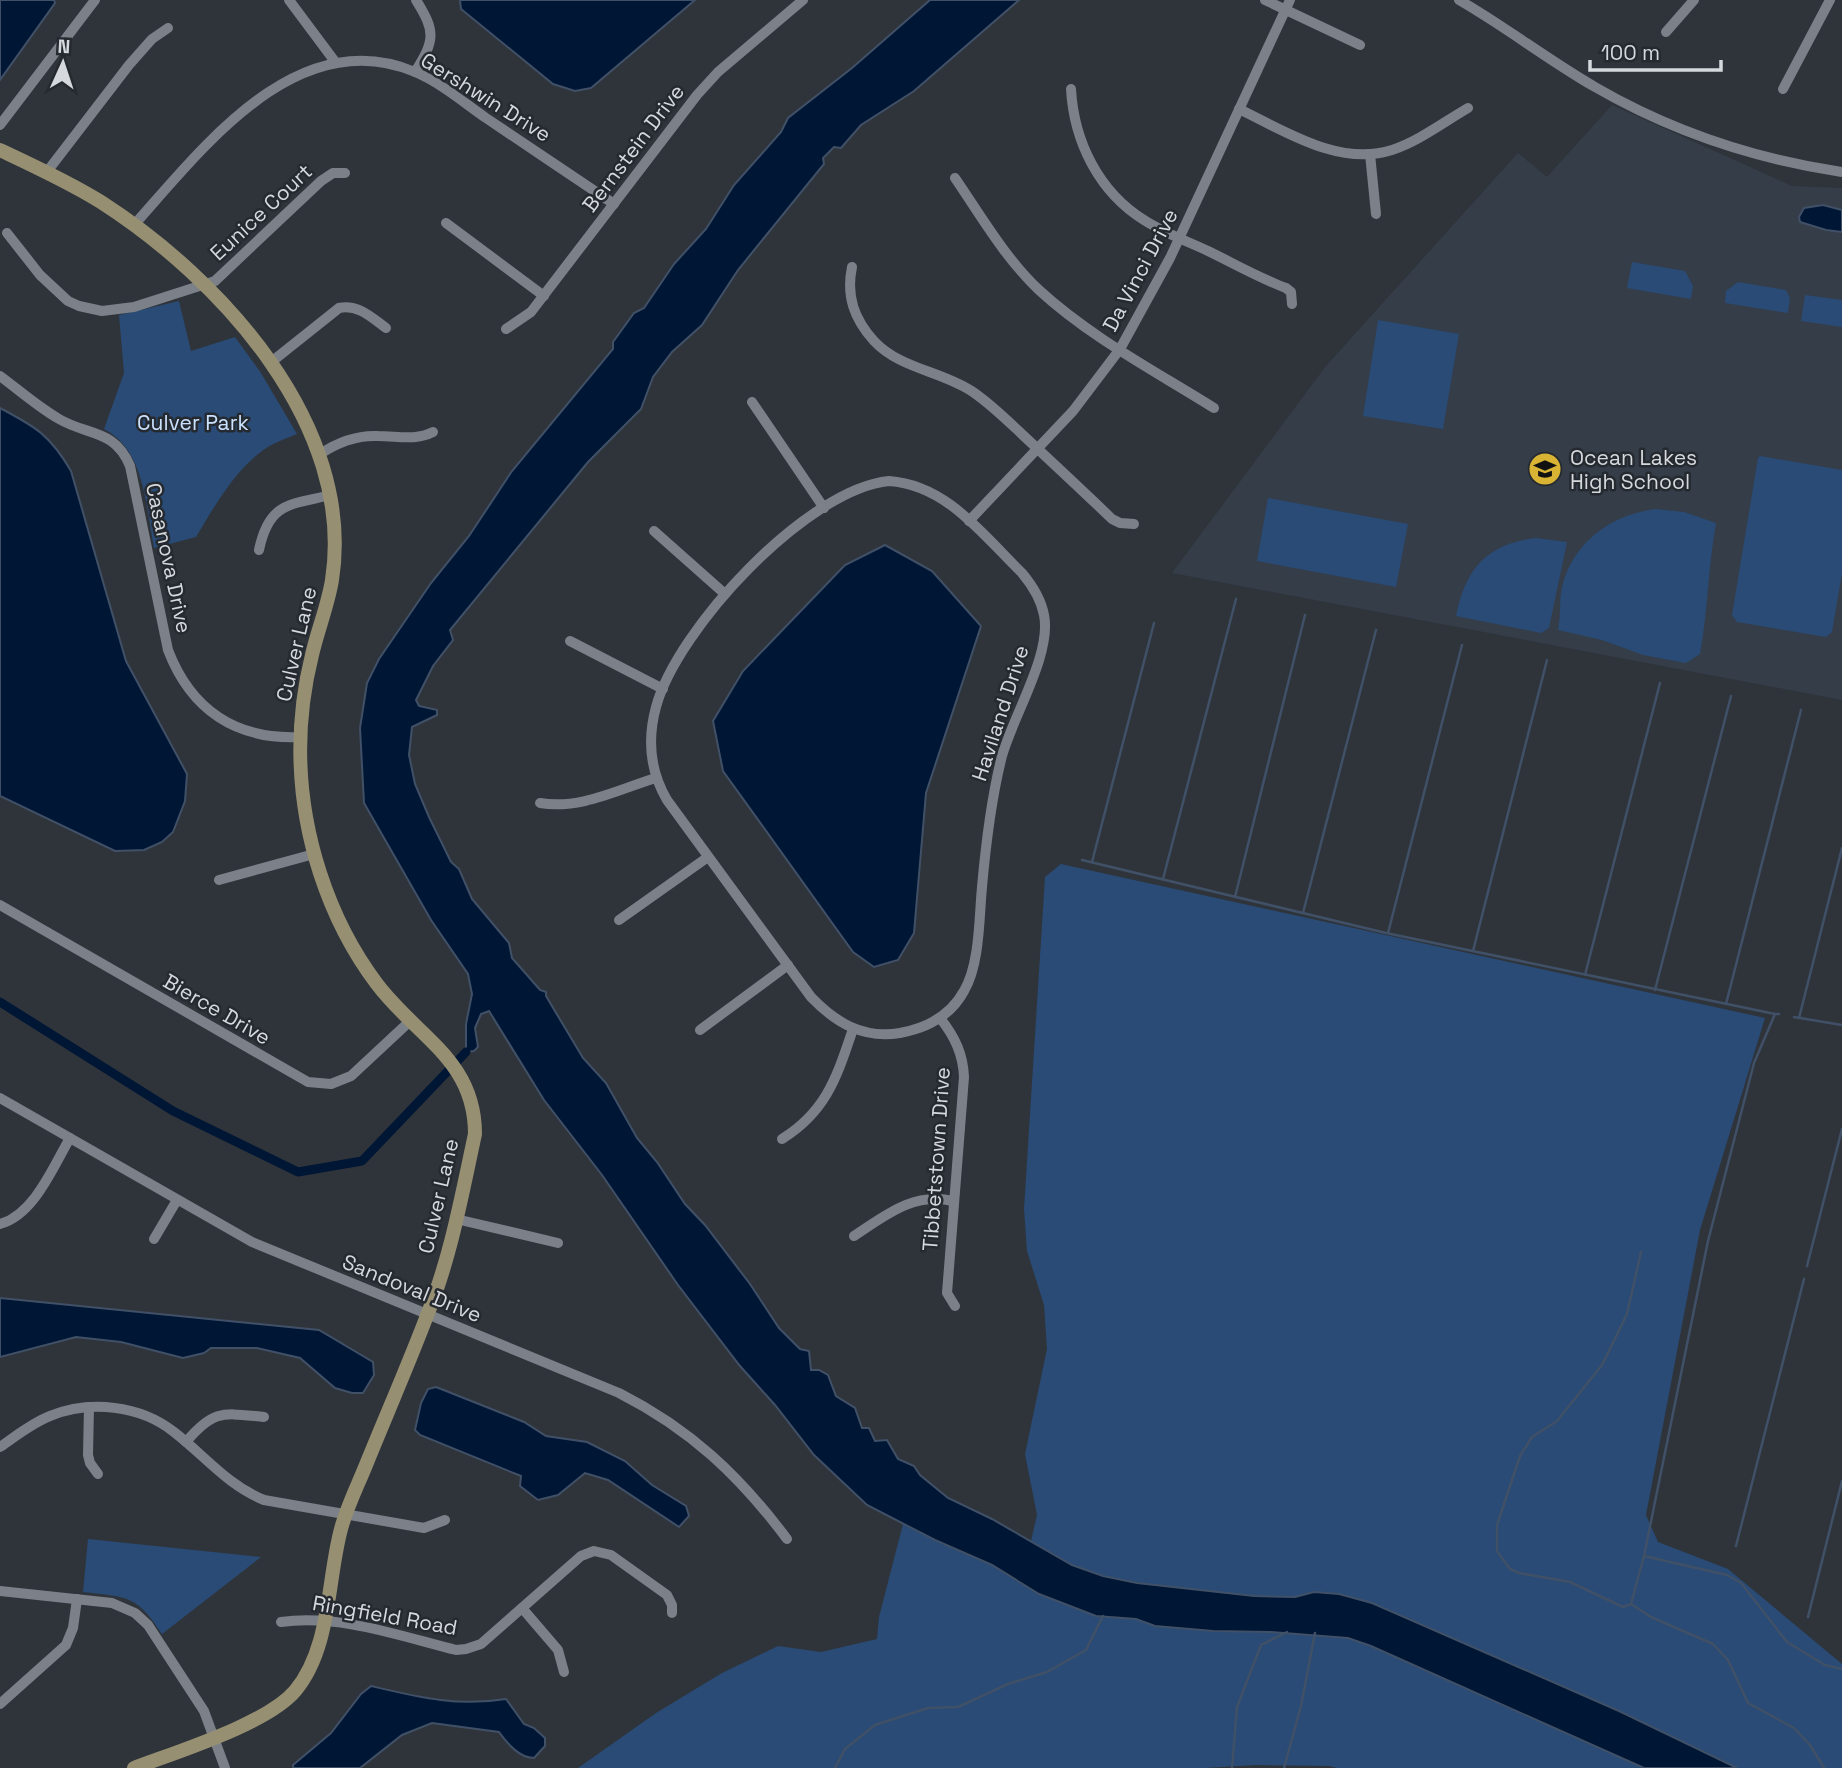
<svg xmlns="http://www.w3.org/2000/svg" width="1842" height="1768" viewBox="0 0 1842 1768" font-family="'Space Grotesk',sans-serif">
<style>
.built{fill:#353d49}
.green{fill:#294b75}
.water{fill:#001635;stroke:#405067;stroke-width:2}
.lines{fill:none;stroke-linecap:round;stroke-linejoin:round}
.stream{stroke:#405067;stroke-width:2.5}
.canal{stroke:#001635;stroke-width:9}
.street{stroke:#7c8189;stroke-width:10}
.secondary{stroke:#968f72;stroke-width:14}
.labels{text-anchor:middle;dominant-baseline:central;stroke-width:5;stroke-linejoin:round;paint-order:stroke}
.street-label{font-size:21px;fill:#d5d9dd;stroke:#252a30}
.park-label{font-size:21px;fill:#cbe2fe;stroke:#252a30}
.poi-label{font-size:21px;fill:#d5d9dd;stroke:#252a30;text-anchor:start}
</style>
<rect width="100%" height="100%" fill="#2f343b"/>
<!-- built -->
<polygon class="built" points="1612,105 1792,186 1842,188 1842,700 1172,573 1326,366 1518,153 1547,177"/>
<!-- green -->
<g class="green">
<polygon points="1632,262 1685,271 1693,286 1691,299 1627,288"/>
<polygon points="1738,282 1786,290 1790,298 1788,313 1725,303 1726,291"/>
<polygon points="1805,295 1842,300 1842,327 1801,321"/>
<path d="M179,301L191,351L235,337L261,373L297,434C285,439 272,443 262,451C234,472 214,507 196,537L154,548C146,507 145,450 104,429L124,373L119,315Z"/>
<polygon points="1378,320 1459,334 1443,429 1363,416"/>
<polygon points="1760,456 1842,470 1842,573 1832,632 1826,637 1737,622 1732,615 1758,458"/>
<polygon points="1268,498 1408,524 1396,587 1257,561"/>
<path d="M1656,509L1684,512L1716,523C1708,567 1708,610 1700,654L1686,663L1643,655L1602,640L1558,630C1561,616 1559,601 1562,587C1573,542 1612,514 1656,509Z"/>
<path d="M1536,538L1567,542L1549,628L1541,633L1456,616C1465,569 1487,544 1536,538Z"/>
<polygon points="1061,864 1765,1018 1700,1230 1646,1515 1658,1542 1728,1569 1842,1664 1842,1768 1737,1768 1619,1711 1372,1603 1339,1594 1315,1592 1295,1597 1254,1596 1137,1583 1103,1576 1072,1565 1031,1541 1037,1515 1025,1454 1047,1349 1044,1305 1027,1251 1024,1209 1045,877"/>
<polygon points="903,1524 992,1565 1039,1594 1096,1616 1136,1619 1155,1626 1213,1631 1271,1632 1348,1638 1371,1646 1644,1768 1337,1768 1329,1766 1256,1765 1205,1768 578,1768 656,1713 722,1673 778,1646 821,1652 877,1639 879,1617"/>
<path d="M88,1539L261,1557L162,1634C137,1595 127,1597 83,1592Z"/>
</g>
<!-- water -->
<g class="water">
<polygon points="0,0 54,0 55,3 0,80"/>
<polygon points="460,0 695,0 591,88 575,91 553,84 461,9"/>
<polygon points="930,0 1019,0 914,91 861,125 841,148 834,147 823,158 824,164 738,270 702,325 672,352 653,377 641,409 588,462 450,630 453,640 433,666 416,700 419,706 437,710 437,715 412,727 409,755 415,784 429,817 451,862 459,869 472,899 509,943 512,958 540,990 546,992 546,996 583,1058 606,1083 637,1138 657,1162 685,1204 705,1225 750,1284 779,1328 800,1349 809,1351 811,1370 819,1370 828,1375 836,1396 855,1408 862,1428 869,1428 875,1441 887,1440 898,1459 914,1466 920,1475 948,1498 992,1519 1072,1565 1103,1576 1137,1583 1254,1596 1295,1597 1314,1592 1339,1594 1372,1603 1619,1711 1737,1768 1644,1768 1371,1646 1348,1638 1271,1632 1213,1631 1155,1626 1136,1619 1096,1616 1039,1594 992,1565 935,1540 867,1505 814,1455 775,1405 740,1366 678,1285 602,1175 544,1100 489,1011 481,1014 475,1028 478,1047 474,1051 466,1052 466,1024 472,994 468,974 431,920 364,803 360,728 367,683 379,659 431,583 469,536 512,471 613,349 613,342 634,313 644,308 674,264 706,229 734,185 781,132 788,118 852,68"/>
<polygon points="1823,205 1842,210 1842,232 1826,230 1800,222 1799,217 1804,208"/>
<path d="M0,408C36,427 50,435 71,471L126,661L187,774L185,801L173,832L162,842L144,850L115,851L0,796Z"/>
<polygon points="885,545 932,571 981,626 926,793 914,933 898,960 874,967 853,952 723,771 713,721 743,671 845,565"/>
<polygon points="0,1298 319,1330 373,1362 374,1375 363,1393 352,1393 335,1388 300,1358 257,1348 211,1348 204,1353 183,1358 121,1342 76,1337 0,1357"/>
<polygon points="436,1387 524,1422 546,1436 587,1442 625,1461 652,1485 686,1506 689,1516 679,1527 608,1480 585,1473 558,1495 538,1500 520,1486 521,1476 420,1435 415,1430 421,1403 428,1389"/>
<path d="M371,1686C418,1697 457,1707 506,1699L524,1724L534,1728L545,1738V1746L534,1758C519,1758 507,1743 499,1732L432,1723L402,1735L360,1768H293V1765L331,1733L361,1694Z"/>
</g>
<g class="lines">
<!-- stream -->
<g class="stream">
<polyline points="1082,860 1386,933 1775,1014"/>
<polyline points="1092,862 1154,623"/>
<polyline points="1163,879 1236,599"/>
<polyline points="1235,897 1305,615"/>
<polyline points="1303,913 1376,630"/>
<polyline points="1388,933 1462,645"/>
<polyline points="1473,951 1547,660"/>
<polyline points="1585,975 1660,683"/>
<polyline points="1655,990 1731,696"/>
<polyline points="1726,1004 1801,710"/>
<polyline points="1794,1017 1842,1025"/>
<polyline points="1799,1018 1842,848"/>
<polyline points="1641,1252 1627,1314 1602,1365 1557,1421 1532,1437 1520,1456 1497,1525 1497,1551 1510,1569 1519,1573 1570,1582 1623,1607 1631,1604 1651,1617 1713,1644 1728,1660 1748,1703 1794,1728 1810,1745 1824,1768"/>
<polyline points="1807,1266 1842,1129"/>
<polyline points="1736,1546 1804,1279"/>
<polyline points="1644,1556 1727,1575 1741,1583 1787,1642 1825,1665 1842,1669"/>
<polyline points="1631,1604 1644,1556 1708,1241 1754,1063 1775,1014 1779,1014"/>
<polyline points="1808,1617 1842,1481"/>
<polyline points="835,1768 845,1749 875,1725 928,1708 958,1707 1008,1684 1047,1672 1086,1650 1103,1616"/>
<polyline points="1232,1768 1237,1707 1261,1645 1287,1632"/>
<polyline points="1284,1768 1301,1706 1315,1633"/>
</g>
<!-- canal -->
<polyline class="canal" points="0,1002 173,1111 298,1172 362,1161 466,1052"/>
<!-- street -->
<g class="street">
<polyline points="289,0 336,63"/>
<polyline points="1265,0 1360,45"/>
<path d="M1459,0C1506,27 1548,60 1595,87C1671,131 1755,159 1842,172"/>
<polyline points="1666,32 1694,0"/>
<path d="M415,72C435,40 436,32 416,0"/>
<path d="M1071,89C1074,142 1099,192 1144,220C1164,233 1187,241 1208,251C1233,263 1259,278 1286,288L1291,292L1292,304"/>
<polyline points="1783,89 1830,0"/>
<path d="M1239,109C1285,131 1339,167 1392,150C1419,141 1444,122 1468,108"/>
<polyline points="0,125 95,0"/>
<polyline points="1370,154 1376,214"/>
<polyline points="46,173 129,65 152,39 168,28"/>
<path d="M955,178C981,216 1005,258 1039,290C1090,337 1155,371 1214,408"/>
<polyline points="446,223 544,296"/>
<path d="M134,225C202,149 297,22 415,72C441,83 463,102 486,118C529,147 571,175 614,204"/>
<polyline points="7,233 40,275 68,301 79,306 102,311 134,307 215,281 321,181 333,173 345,173"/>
<path d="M852,267C846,296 854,319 874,341C900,369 942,371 973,392C992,405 1009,422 1026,438C1055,465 1084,492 1112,519L1120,523L1134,524"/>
<polyline points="506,329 531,312 697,95 718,72 803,0"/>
<path d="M270,363L339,308C358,304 371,317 386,328"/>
<path d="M0,376C19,390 38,407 59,419C88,436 115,429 130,466L168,650C191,710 236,740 300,737"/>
<polyline points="752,402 824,508"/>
<path d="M320,454C338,442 356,435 378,436C398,436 415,441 433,432"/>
<path d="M889,481C947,485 983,535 1022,573C1032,585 1041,599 1044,615C1052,654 1013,716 1002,756C991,799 986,842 982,887C979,918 980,964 964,991C951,1015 927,1028 900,1033C863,1039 836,1023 811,997L667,800C650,771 647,740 656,707C677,629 807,489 889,481Z"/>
<polyline points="969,521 1073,411 1120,349 1170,258 1290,0"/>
<polyline points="654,531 725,594"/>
<path d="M259,550C269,502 290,505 331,495"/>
<polyline points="570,641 663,689"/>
<path d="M540,803C580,810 619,789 656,778"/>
<polyline points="219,880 314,854"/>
<polyline points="0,905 308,1082 331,1084 351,1076 409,1022"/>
<polyline points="619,920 708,857"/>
<path d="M940,1018C955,1037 963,1054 964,1077L947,1293L955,1306"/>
<polyline points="700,1030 788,965"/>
<path d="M0,1098L252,1242L619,1393C690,1429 739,1475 787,1539"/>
<path d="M782,1139C827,1111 837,1076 853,1029"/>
<polyline points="456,1219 558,1243"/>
<path d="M0,1224C34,1215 53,1167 70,1138"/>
<path d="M854,1236C886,1215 913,1192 953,1201"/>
<polyline points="154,1239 177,1200"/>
<polyline points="89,1407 88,1455 90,1463 98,1474"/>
<path d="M186,1442C214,1409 223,1413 264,1417"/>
<path d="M0,1447C16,1436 32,1423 50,1416C90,1400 140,1405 174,1432C204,1455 227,1485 264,1500L424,1528L445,1520"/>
<polyline points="0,1591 112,1603 135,1613 148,1625 204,1711 225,1768"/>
<polyline points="522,1608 558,1650 564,1672"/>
<path d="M281,1622C339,1614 400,1636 456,1650L466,1649L481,1644L581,1556L594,1551L611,1555L667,1595L672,1605V1613"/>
<polyline points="0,1704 66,1645 73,1628 77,1599"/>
</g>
<!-- secondary -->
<path class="secondary" d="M0,150C34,166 69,182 101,202C221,279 356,426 332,580C328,605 318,629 312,655C294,727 297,802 320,873C333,913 352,951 377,984C417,1037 475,1060 475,1134C462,1194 451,1256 428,1313C409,1363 388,1411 368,1460C359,1483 347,1506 341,1529C327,1581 331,1648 295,1691C267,1724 176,1752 134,1768"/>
</g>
<!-- icons -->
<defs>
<symbol id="school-disc" viewBox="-11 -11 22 22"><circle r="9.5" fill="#d9b434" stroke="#252a30"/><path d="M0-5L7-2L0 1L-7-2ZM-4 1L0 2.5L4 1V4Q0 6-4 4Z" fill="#111"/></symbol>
</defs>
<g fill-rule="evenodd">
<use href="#school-disc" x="1526" y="450" width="38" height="38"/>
</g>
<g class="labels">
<!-- street labels -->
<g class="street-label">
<text transform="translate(486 97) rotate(32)">Gershwin Drive</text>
<text transform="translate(633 148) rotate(-53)">Bernstein Drive</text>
<text transform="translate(261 212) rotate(-43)">Eunice Court</text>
<text transform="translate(1140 270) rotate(-62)">Da Vinci Drive</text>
<text transform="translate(169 558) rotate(78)">Casanova Drive</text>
<text transform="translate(296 644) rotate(-77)">Culver Lane</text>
<text transform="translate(1000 713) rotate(-72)">Haviland Drive</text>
<text transform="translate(217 1009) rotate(30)">Bierce Drive</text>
<text transform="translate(936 1159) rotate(-86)">Tibbetstown Drive</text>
<text transform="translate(438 1196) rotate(-77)">Culver Lane</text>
<text transform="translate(412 1288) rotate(22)">Sandoval Drive</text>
<text transform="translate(385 1615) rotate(10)">Ringfield Road</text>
</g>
<!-- park labels -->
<g class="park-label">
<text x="193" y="422">Culver Park</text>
</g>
<!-- poi labels -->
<g class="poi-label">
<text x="1570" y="457">Ocean Lakes<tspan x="1570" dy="24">High School</tspan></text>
</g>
</g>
<!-- north arrow -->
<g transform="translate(63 63) rotate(3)" stroke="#252a30" stroke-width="5" paint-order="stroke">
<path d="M0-5L12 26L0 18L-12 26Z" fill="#d5d9dd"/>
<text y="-10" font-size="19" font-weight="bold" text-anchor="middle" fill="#d5d9dd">N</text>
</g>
<!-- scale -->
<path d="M1590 60v10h131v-10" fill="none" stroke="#d5d9dd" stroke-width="3.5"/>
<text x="1601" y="60" font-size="21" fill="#d5d9dd" stroke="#252a30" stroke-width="5" paint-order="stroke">100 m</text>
</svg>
